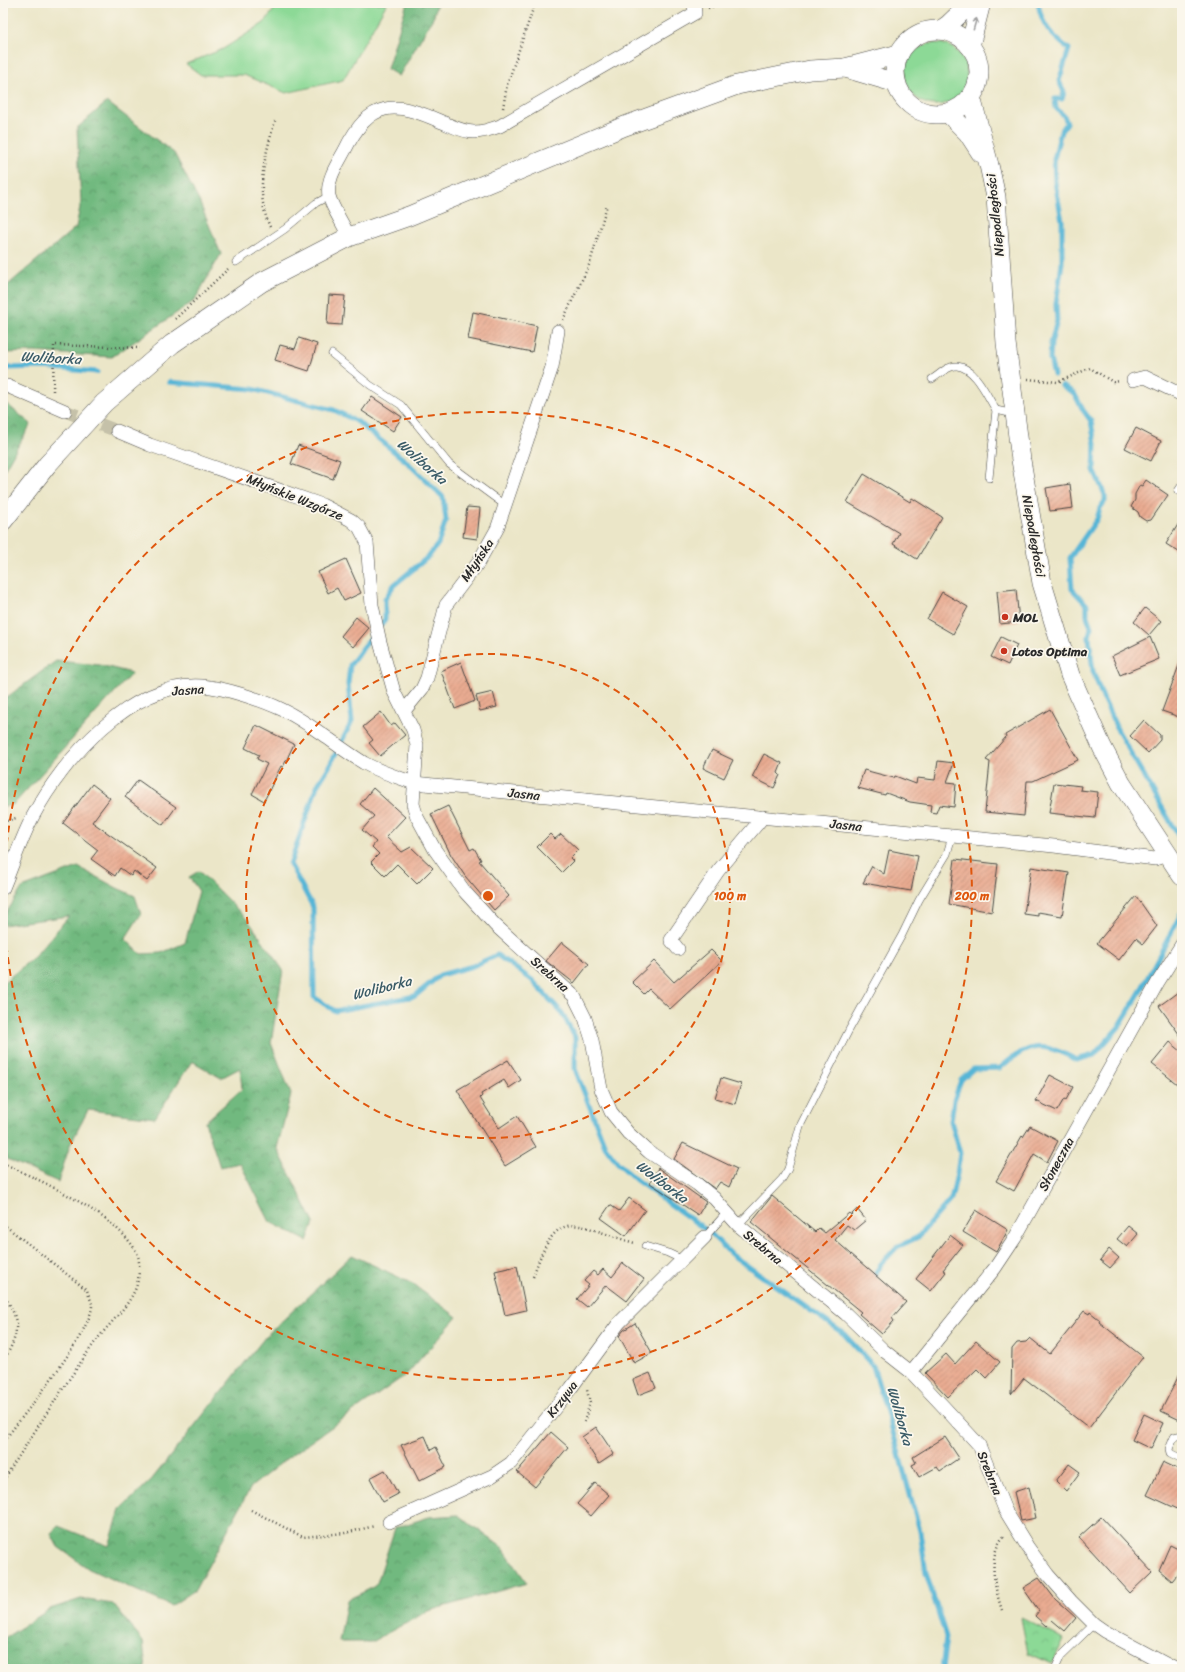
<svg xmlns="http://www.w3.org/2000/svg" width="1185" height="1672" viewBox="0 0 1185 1672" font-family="Sriracha,sans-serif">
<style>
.green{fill:#8cd996;stroke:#5c8260}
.forest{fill:url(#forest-crowns);stroke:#4e7255}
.park{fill:url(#park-crowns);stroke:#5c8260}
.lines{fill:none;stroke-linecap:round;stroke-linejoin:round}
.stream{stroke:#57b5d6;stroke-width:5}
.building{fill:url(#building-hatch)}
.street-tunnel{stroke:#c5c1a9;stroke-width:13;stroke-dasharray:13 6;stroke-linecap:butt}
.lane-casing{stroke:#484743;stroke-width:8}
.street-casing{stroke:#484743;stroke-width:14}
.secondary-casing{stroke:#484743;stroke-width:20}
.path{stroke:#484743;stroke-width:2.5;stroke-dasharray:1 3;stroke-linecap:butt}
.lane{stroke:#fff;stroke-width:7}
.street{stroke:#fff;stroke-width:13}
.secondary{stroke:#fff;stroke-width:19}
.oneway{stroke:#a0a0a0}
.ring{fill:none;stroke:#df570e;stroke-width:2;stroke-dasharray:7 5}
.poi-dot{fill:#c8321e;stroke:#fbf7ec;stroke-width:1.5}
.labels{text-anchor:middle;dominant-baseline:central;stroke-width:3.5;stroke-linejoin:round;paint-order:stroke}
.street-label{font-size:13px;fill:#2b2b2b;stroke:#fbf7ec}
.poi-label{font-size:13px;font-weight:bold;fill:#2b2b2b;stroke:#fbf7ec;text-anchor:start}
.water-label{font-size:14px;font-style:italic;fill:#3a5b67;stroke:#fbf7ec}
.centre{fill:#df570e;stroke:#fbf7ec;stroke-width:2}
.ring-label{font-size:12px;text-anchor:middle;font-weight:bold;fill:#df570e;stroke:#fbf7ec;stroke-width:3.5;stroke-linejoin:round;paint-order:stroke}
</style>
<defs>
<pattern id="forest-crowns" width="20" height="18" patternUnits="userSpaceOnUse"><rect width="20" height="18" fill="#71b97f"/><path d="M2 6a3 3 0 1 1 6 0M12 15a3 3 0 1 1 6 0" fill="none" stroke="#5d9768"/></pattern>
<pattern id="park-crowns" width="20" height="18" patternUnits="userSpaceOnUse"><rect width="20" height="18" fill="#8cd996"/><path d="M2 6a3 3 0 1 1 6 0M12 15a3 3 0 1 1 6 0" fill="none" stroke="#79ba81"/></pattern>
<pattern id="building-hatch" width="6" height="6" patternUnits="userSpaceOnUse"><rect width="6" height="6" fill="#eaac92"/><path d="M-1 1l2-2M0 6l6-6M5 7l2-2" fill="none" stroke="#be8c77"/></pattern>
</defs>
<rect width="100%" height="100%" fill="#fbf7ec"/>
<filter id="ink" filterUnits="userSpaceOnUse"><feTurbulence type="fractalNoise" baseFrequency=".025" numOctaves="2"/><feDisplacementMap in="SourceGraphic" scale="8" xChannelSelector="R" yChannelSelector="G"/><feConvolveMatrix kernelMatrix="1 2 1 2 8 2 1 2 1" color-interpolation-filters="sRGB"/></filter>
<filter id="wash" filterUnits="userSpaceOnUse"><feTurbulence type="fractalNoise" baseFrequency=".012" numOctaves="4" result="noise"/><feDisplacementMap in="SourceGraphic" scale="16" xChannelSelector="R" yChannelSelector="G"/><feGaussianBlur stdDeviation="0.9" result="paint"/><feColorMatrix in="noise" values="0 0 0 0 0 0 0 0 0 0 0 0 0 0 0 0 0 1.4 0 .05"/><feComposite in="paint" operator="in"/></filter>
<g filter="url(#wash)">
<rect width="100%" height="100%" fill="#ebe6c8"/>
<!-- green -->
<g class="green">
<polygon points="279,3 387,3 343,80 286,93 244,75 201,75 186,64 223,49 264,23"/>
<circle cx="936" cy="74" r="31"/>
</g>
<!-- forest -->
<g class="forest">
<polygon points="407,3 437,3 434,16 399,76 387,69"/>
<polygon points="107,102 174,153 199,201 221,254 194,301 112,357 34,352 3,353 3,289 76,227 81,202 77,128"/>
<polygon points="3,401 31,424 3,472"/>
<polygon points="56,661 100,665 132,673 14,804 3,807 3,700"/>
<polygon points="78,867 117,888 135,896 141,914 125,939 141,954 161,953 185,943 199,891 189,877 199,871 248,920 283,970 271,1043 291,1094 277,1148 314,1223 307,1241 270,1222 240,1163 220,1167 205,1122 242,1089 240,1068 221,1078 192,1061 155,1118 88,1110 70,1145 58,1182 3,1157 3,983 34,957 69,916 3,925 3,918 22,888"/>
<polygon points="352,1255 411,1283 457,1317 407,1374 286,1459 251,1487 195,1590 171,1606 89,1569 58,1547 51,1534 58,1526 109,1546 120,1510 152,1479 266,1336"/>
<polygon points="458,1515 503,1548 527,1583 428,1611 371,1642 339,1642 347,1600 376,1586 395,1528 429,1517"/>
<polygon points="81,1599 113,1604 143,1642 146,1669 3,1669 3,1639 50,1609"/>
</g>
<!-- park -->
<polygon class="park" points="1021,1618 1064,1639 1052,1664 1028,1653"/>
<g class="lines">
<!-- stream -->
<g class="stream">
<path d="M1038,3C1042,26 1051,35 1069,49L1059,81L1064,92L1062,99H1055L1056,108L1064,116L1067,123L1061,131L1054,159L1055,182L1062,221V263L1056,304L1057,321L1051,343L1050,359L1054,375"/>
<polyline points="3,368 43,367 97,372"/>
<polyline points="169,382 252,389 334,410 358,422 407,462 443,497 446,520 438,544 428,557 394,585 385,599 385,619 350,665 348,684 352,721 329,767 317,786 290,864 313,907 314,997 335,1011 415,996 440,975 473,966 497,955 532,980 562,1013 575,1037 575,1069 605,1146 617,1162 636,1180 709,1232 732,1255 844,1334 873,1366 891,1425 920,1531 926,1573 946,1637 942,1669"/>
<polyline points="1062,386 1074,393 1083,410 1091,421 1095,444 1094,470 1105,495 1105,501 1100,508 1097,519 1070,558 1072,589 1087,605 1087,616 1091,627 1089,637 1093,671 1103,698 1118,731 1182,842"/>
<path d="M872,1280L881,1264L897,1247L918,1237L951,1199L957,1174L960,1153L951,1121L954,1100L961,1080L973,1069L1000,1068C1028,1043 1043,1041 1076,1060L1094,1055L1119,1027L1140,992L1182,912"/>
</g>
</g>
<g id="blocks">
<!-- building -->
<g class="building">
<polygon points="329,295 345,296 342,325 327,324"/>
<polygon points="473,312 537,326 532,352 468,339"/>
<polygon points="299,338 317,344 309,371 275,360 280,345 295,349"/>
<polygon points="372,397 402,417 393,431 362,411"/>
<polygon points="1136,428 1161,441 1151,461 1125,448"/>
<polygon points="298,445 340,460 333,479 291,464"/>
<polygon points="864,474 910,502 912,498 942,517 917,559 893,544 899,533 847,502"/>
<polygon points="1146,480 1168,495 1151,520 1146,521 1140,517 1138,512 1131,507 1135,500 1135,494 1140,485 1142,486"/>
<polygon points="1070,484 1073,508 1050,511 1046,488"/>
<polygon points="467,507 480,508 477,539 463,537"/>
<polygon points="1182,518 1182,554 1166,544"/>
<polygon points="346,559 361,593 344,601 337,588 328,593 318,572"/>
<polygon points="1016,589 1019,622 1000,624 997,591"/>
<polygon points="942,592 968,607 953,634 927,619"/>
<polygon points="1145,608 1161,621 1149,635 1134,622"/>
<polygon points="356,617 369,628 353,647 341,636"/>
<polygon points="1001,637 1017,645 1008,665 991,657"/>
<polygon points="1150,637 1159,659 1120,675 1112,656"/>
<polygon points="1181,660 1182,660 1182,718 1162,711"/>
<polygon points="461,662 475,701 455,709 441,671"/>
<polygon points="493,692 497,707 480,711 476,696"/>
<polygon points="1050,709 1078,760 1033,781 1027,781 1024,816 985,812 990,762 986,760 1006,737 1005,735"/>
<polygon points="381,712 391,726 395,723 405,735 380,756 369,743 373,740 363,727"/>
<polygon points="1144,720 1160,735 1160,740 1148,753 1130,736"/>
<polygon points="256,725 294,744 283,767 281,766 264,801 252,794 267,764 257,759 259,755 245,748"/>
<polygon points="712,750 733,760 724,778 703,768"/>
<polygon points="764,754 782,763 778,773 780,775 774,788 752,777"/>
<polygon points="938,761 954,763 947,782 956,783 954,807 939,805 936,813 930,812 931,805 910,802 886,793 885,795 858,788 864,770 894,778 895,776 916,784 917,778 935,780"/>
<polygon points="138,780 176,807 163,825 125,797"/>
<polygon points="1054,783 1081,786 1080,790 1098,792 1095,818 1049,813"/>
<polygon points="92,784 110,798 92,822 157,868 147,881 134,871 131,876 120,868 115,876 91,859 98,850 63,823"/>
<polygon points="373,788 405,817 386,837 402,852 411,847 433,868 417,884 397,864 385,876 371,862 379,854 372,847 376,842 362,830 374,816 360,804"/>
<polygon points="448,806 470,850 474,848 481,860 479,861 509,896 494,910 465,876 451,855 431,814"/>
<polygon points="550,834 555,839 561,834 578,850 570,858 573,861 562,872 537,847"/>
<polygon points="889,850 918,856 911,891 863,883 872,866 884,874"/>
<polygon points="955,859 998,864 992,912 949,904"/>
<polygon points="1031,867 1069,873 1062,916 1038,912 1038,916 1024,914"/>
<polygon points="1136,896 1157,926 1143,944 1136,938 1119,960 1097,943"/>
<polygon points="562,942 589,964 574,983 546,961"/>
<polygon points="711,950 722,961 670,1009 649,989 644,994 632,982 654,961 674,982"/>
<polygon points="1182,989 1182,1038 1159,1006"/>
<polygon points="1170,1042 1182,1052 1182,1088 1152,1064"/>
<polygon points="508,1060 521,1080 509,1088 504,1080 481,1094 482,1096 480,1098 499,1128 517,1116 536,1147 505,1166 457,1090"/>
<polygon points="1050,1075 1073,1087 1066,1100 1064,1099 1057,1111 1036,1101"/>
<polygon points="721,1078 741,1084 735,1104 715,1098"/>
<polygon points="1030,1126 1058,1141 1047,1162 1034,1154 1014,1191 996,1181 1022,1136 1023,1137"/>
<polygon points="683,1143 737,1169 729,1187 720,1182 715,1189 674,1159"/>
<polygon points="658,1168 706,1202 698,1215 650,1183"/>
<polygon points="772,1196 815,1232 819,1228 825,1233 849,1213 851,1215 857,1209 866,1220 854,1230 847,1225 835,1240 906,1302 892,1318 894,1321 882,1334 859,1314 861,1312 751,1222"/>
<polygon points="629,1198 645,1210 626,1236 601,1218 610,1205 619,1211"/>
<polygon points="976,1210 1008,1230 996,1252 963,1232"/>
<polygon points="1128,1226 1138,1234 1127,1247 1117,1239"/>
<polygon points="950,1235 963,1245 943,1270 946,1272 931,1291 916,1279"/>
<polygon points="1109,1249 1119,1258 1110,1268 1100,1260"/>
<polygon points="623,1263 644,1279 627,1301 606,1285 587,1307 577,1299 589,1285 584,1281 593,1271 598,1275 603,1269 612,1277"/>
<polygon points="517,1266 526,1310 505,1315 495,1271"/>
<polygon points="1084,1311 1089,1314 1090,1312 1100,1320 1099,1322 1143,1357 1089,1428 1024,1378 1011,1394 1012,1349 1017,1343 1026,1342 1030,1338 1050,1354"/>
<polygon points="635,1323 652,1353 634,1363 619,1336 624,1330"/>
<polygon points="976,1341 1000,1362 986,1378 977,1369 948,1397 925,1373 946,1354 955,1364"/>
<polygon points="1182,1369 1182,1421 1161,1411"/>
<polygon points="650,1373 656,1388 638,1395 633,1380"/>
<polygon points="1144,1414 1163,1423 1151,1449 1132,1440"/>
<polygon points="596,1427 614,1454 599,1464 582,1437"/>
<polygon points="551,1432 568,1447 535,1487 517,1472"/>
<polygon points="425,1436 431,1450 436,1447 446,1467 419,1481 401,1445"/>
<polygon points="945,1437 959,1458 940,1471 937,1467 919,1477 912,1465 916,1463 913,1457"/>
<polygon points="1163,1462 1182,1471 1182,1511 1147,1495"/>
<polygon points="1069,1464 1080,1472 1066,1491 1056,1481"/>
<polygon points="385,1470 398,1494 383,1502 370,1478"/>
<polygon points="595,1483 609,1495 591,1516 577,1504"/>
<polygon points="1029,1487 1036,1518 1021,1521 1014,1492"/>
<polygon points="1101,1517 1152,1572 1130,1593 1079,1537"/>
<polygon points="1170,1545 1182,1551 1182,1569 1172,1581 1159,1570"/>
<polygon points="1039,1578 1055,1599 1076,1618 1065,1631 1052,1620 1046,1626 1035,1616 1039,1611 1023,1588"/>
</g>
</g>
</g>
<g filter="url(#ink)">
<use href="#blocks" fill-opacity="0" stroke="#484743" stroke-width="1"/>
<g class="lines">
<!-- street-tunnel -->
<polyline class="street-tunnel" points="65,411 117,431"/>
<defs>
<g id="lane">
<polyline points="236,262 285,229 316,203 329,196"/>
<polyline points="332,354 370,385 401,405 449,464 506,506"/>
<path d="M932,379C939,375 948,365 957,366C976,368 987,396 996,410L1014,414"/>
<polyline points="989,478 996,410"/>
<polyline points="1178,491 1182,485"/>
<polyline points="738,1225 782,1179 788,1169 800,1126 849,1030 902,935 919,900 947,854 952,836"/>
<polyline points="705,1237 727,1212"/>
<polyline points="645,1246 668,1253 681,1259"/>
<polyline points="1182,1435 1174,1437 1169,1449 1170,1453 1182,1459"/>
<polyline points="1055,1669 1061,1656 1094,1624"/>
</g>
<g id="street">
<path d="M349,237C344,225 332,208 329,196C326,180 338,163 345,150C370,99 395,101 442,122C452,126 463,132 474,132C483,132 492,129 500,126L695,13L694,3"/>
<polyline points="1133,380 1145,377 1182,395"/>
<polyline points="3,386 7,386 65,411"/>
<polyline points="117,431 150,445 322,505 351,520 359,527 367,542 372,605 380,642 394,692 413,730 417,745 413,804 417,817 435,850 465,892 495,925 574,996 585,1018 592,1040 601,1089 611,1112 628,1133 649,1152 697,1184 714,1198 738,1225 846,1314 883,1350 911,1372 943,1406 979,1445 1005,1510 1027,1546 1048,1575 1071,1601 1094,1624 1104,1631 1175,1669"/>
<polyline points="404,711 422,689 427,678 446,605 478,563 497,529 552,367 558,331"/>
<path d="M3,888C13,864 21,839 33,816C63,759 132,681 202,686C226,688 262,700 283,710C312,724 336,746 364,763C380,772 397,777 414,783L1054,846L1155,859L1167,855"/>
<polyline points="678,949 671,940 718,871 763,817"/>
<polyline points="911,1372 995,1268 1015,1238 1158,982 1182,944"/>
<polyline points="389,1522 492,1476 511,1463 571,1388 619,1323 705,1237"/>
</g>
<g id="secondary">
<polyline points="941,30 948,25 971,3"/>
<circle cx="937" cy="72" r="42"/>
<polyline points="970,46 981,3"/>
<polyline points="845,68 896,83"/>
<polyline points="971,97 989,165 996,197 1006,343 1021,460 1042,583 1070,675 1102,747 1121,783 1182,876"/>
<polyline points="948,113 968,133 981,153"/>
<polyline points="3,521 47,465 104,403 172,344 262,282 349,237 409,216 625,126 737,85 810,70 845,68 899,54"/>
</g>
</defs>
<!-- lane casing -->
<use href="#lane" class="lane-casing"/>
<!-- street casing -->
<use href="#street" class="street-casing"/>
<!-- secondary casing -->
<use href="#secondary" class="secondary-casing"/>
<!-- path -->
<g class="path">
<polyline points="708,8 723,3"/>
<polyline points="503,108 507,85 535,3"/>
<path d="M270,227C254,192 265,156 275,121"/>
<polyline points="175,319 228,269"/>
<polyline points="563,320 590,263 607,205"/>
<polyline points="1028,379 1058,382 1090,368 1113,382 1120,381"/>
<polyline points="53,391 54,345 140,348"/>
<polyline points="3,822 16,818"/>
<path d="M3,1163C41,1181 118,1215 137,1253C141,1262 139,1283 134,1292C126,1309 107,1326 95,1342C63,1387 33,1434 3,1481"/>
<path d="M3,1224L87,1290C88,1294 91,1300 92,1304C94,1330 21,1418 3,1442"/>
<path d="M533,1277C558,1201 576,1227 635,1243"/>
<path d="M3,1294C21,1320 20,1334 3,1361"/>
<polyline points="584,1422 590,1403 587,1390"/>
<polyline points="251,1510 303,1537 345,1533 375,1526"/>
<path d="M1002,1610C994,1587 987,1555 1004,1536"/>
</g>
<!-- lane -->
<use href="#lane" class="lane"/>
<!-- street -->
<use href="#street" class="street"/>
<!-- secondary -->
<use href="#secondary" class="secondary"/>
</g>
<!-- one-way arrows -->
<defs><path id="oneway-shaft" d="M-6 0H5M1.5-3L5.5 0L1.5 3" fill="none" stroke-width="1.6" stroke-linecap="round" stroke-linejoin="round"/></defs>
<use class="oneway" href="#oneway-shaft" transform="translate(975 24) rotate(-74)"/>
</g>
<!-- distance rings -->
<g class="ring">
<circle cx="488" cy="896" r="242"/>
<circle cx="488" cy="896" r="484"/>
</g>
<!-- markers -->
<g class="poi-dot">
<circle cx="1005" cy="617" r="4"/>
<circle cx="1004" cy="651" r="4"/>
</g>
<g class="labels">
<!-- street labels -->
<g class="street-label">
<text transform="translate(995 215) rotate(-96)">Niepodległości</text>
<text transform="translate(295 497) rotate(22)">Młyńskie Wzgórze</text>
<text transform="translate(1034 536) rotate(80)">Niepodległości</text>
<text transform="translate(477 560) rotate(-56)">Młyńska</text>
<text transform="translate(188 690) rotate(-4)">Jasna</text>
<text transform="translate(524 794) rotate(6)">Jasna</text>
<text transform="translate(846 825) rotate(6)">Jasna</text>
<text transform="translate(550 974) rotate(42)">Srebrna</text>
<text transform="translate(1056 1164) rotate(-61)">Słoneczna</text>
<text transform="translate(763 1247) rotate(40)">Srebrna</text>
<text transform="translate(562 1399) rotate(-53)">Krzywa</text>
<text transform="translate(990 1473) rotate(68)">Srebrna</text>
</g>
<!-- poi labels -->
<g class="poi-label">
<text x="1013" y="617">MOL</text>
<text x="1012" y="651">Lotos Optima</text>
</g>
<!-- water labels -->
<g class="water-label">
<text transform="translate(51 358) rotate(3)">Woliborka</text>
<text transform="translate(422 462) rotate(41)">Woliborka</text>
<text transform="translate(382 988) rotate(-14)">Woliborka</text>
<text transform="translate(662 1182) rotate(37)">Woliborka</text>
<text transform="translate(900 1416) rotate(74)">Woliborka</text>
</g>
</g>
<circle cx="488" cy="896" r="6" class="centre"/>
<g class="ring-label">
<text x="730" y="900">100 m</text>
<text x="972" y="900">200 m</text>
</g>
<!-- margin -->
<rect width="1185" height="1672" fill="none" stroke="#fbf7ec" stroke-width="16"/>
</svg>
